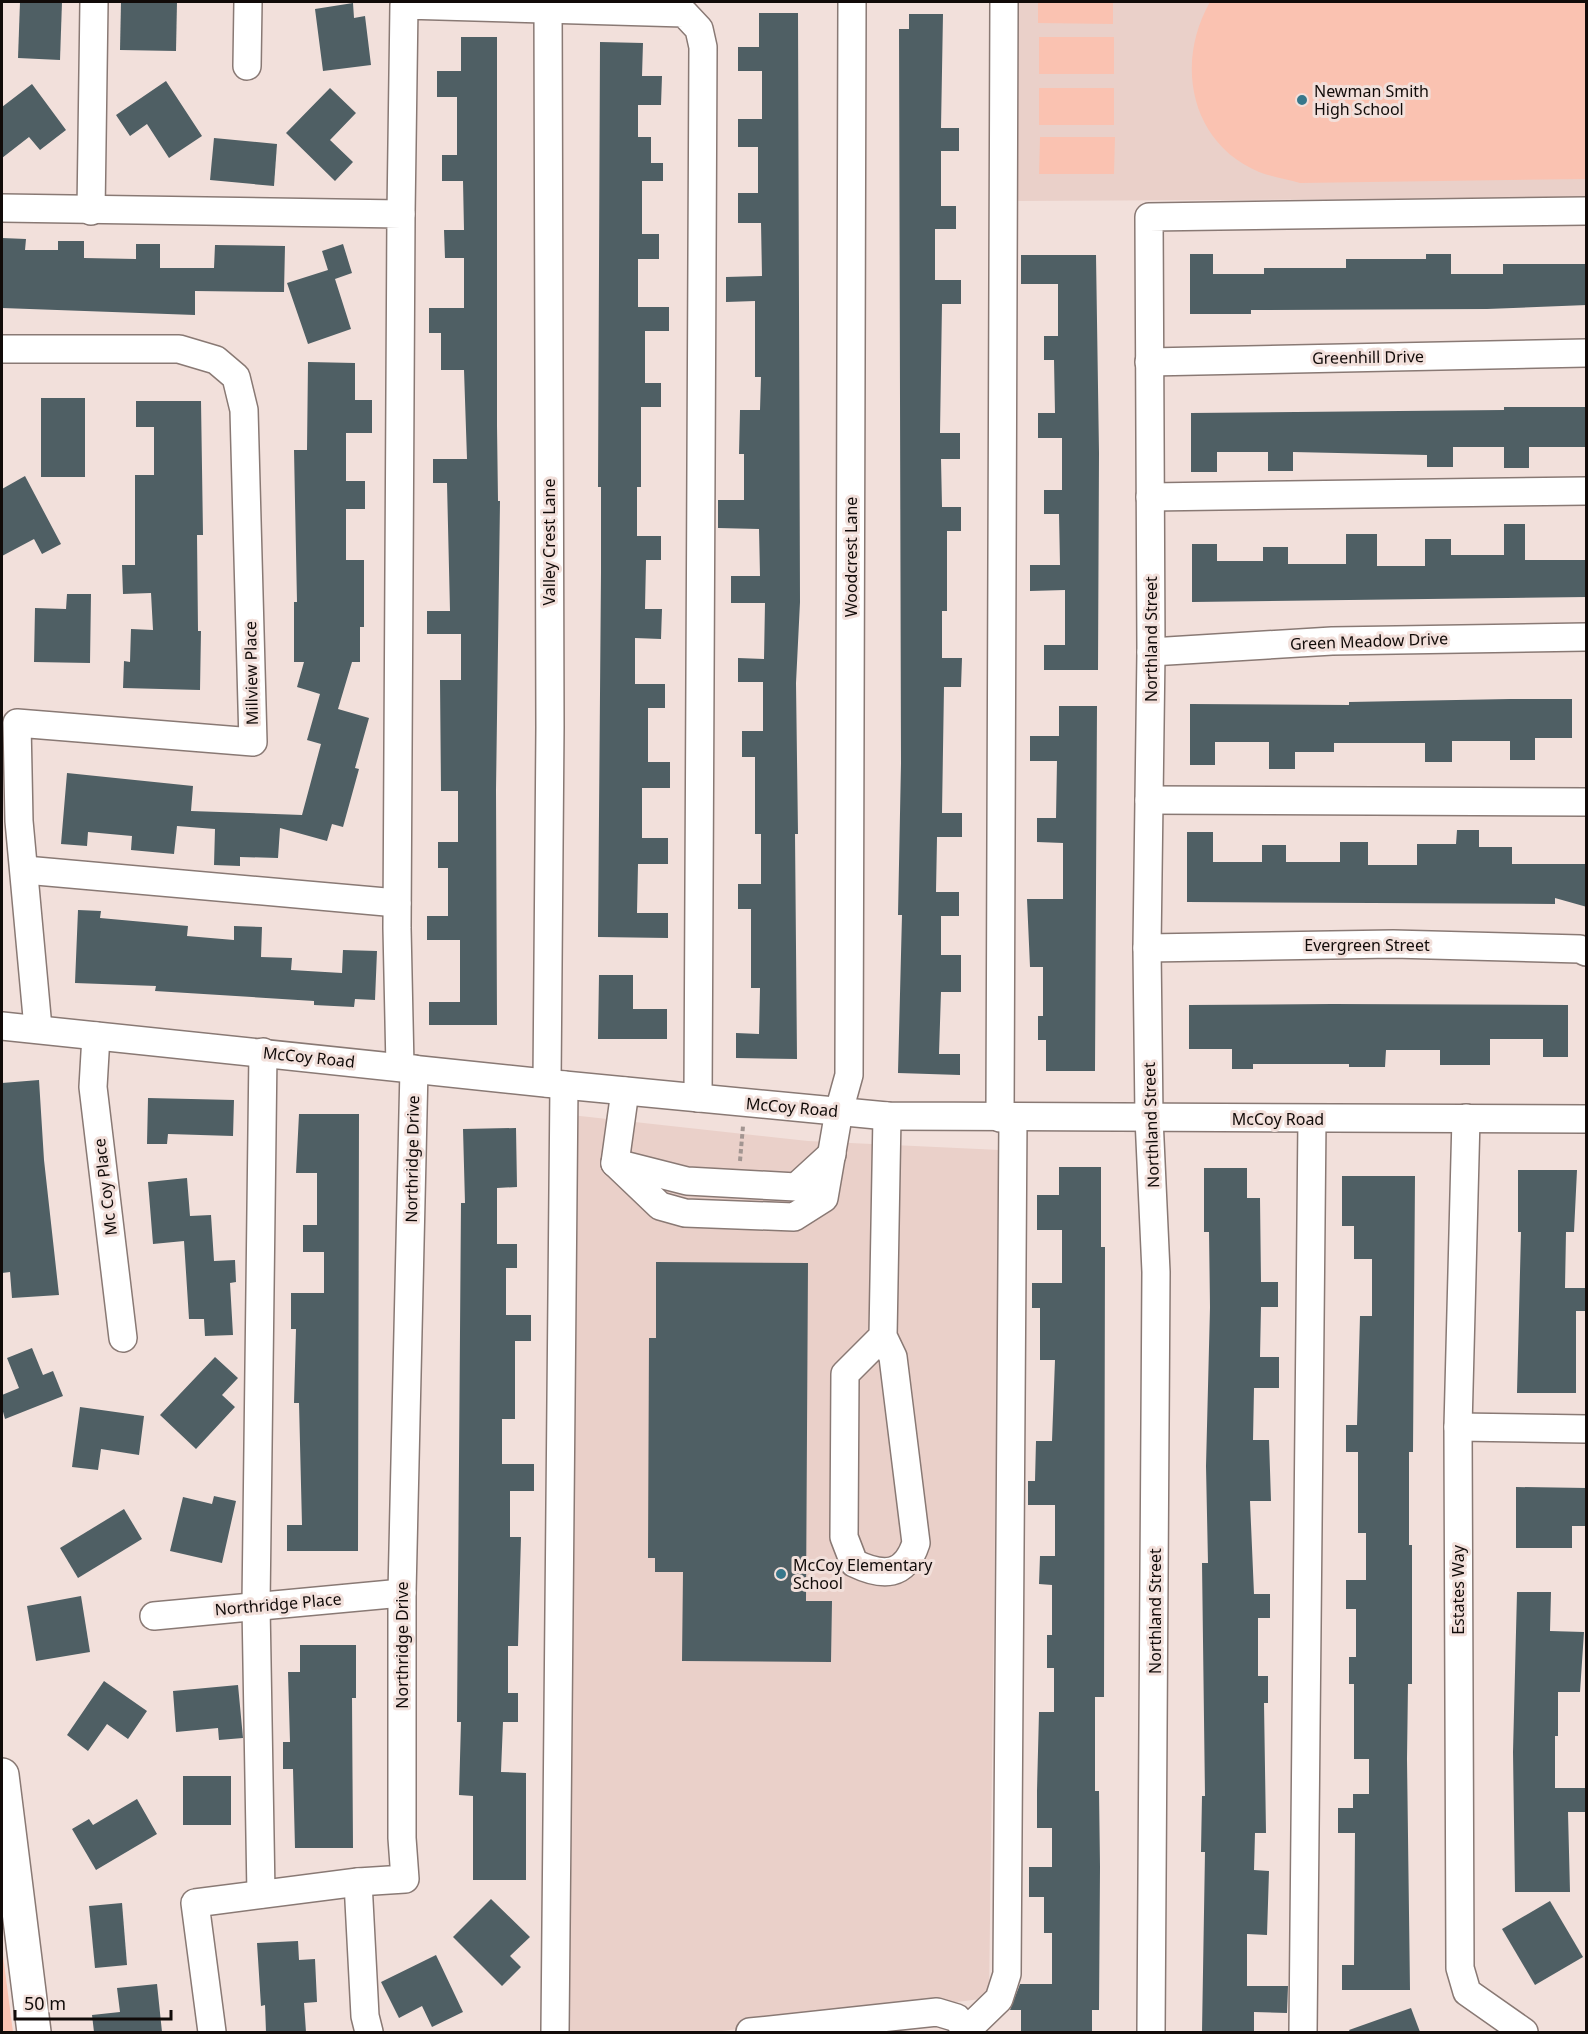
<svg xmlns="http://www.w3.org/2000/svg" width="1588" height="2034" viewBox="0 0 1588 2034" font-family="'Noto Sans',sans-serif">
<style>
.built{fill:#ead0c9}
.green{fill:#fac2b1}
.building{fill:#4f5f64}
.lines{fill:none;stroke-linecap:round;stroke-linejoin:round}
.minor-casing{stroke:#897974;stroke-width:30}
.major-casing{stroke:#897974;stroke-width:36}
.path{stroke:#a29591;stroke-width:4;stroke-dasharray:4.5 3;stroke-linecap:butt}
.minor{stroke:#fff;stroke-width:27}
.major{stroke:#fff;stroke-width:33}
.poi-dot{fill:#37778b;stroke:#f2e0db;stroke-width:2}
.labels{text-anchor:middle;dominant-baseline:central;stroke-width:6;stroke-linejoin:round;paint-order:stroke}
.poi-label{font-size:16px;fill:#110b09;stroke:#f2e0db;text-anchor:start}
.street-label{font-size:16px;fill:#110b09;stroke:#f2e0db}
</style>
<rect width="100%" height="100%" fill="#f2e0db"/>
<!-- built -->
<g class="built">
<polygon points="1018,2 1586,2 1586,198 1015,201"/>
<polygon points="571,1115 808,1141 1000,1150 989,1998 714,2032 566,2032"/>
</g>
<!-- green -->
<g class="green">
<polygon points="1038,2 1113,2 1113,24 1038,23"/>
<path d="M1210,2H1586V179L1300,183C1287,179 1272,177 1259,172C1190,143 1175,63 1210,2Z"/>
<rect x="1039" y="37" width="75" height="37"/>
<rect x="1039" y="88" width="75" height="37"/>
<polygon points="1040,137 1115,137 1114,174 1039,174"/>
<polygon points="2,1948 13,2032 2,2032"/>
</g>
<!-- building -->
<g class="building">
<polygon points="20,2 62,2 60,60 18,58"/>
<polygon points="121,2 177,2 176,51 120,50"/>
<polygon points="353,3 354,18 365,16 371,65 323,71 315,9"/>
<polygon points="759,13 798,13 800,602 796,683 798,834 795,834 797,1059 736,1058 736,1033 759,1034 760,988 751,988 751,909 738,909 738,884 761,884 761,834 755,834 755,757 742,757 742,731 763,731 763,682 738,682 738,658 764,659 765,603 731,603 731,576 760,576 759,529 718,528 718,500 744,500 744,454 739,454 740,410 760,410 761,377 755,377 755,301 726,302 726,277 762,276 761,223 738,223 738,193 758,193 758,147 738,147 738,119 762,119 762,71 738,71 738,47 759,47"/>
<polygon points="909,14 943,14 941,128 959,128 959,151 941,151 941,206 956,206 956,229 935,229 935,280 961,280 961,304 942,304 940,433 960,433 960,459 941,459 942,507 961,507 961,531 947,531 947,611 942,611 942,658 962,658 961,687 944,687 942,813 962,813 962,837 937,837 936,892 959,892 959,916 941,916 941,955 961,955 961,992 941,992 939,1054 960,1054 960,1075 898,1073 902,915 898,915 901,763 899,29 909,29"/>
<polygon points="461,37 497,37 497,426 498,501 500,501 496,790 497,1025 429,1025 429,1002 460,1002 460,940 427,940 427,916 448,916 448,868 438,868 438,842 458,842 458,791 441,791 440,680 461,680 461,634 427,634 427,611 450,611 447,483 433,483 433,459 467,459 464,370 441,370 441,333 429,333 429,308 464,308 464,258 445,258 444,230 464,230 463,181 442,181 442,155 457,155 457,97 437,97 437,71 461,71"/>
<polygon points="600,42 643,43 642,76 662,76 661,105 638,105 638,137 651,137 651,163 663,163 663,181 642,181 642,234 659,234 659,259 638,259 638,307 669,307 669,331 645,331 645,383 661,383 661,407 641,407 641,487 637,487 637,536 661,536 661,560 646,560 645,609 662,609 661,639 635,638 635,684 665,684 665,708 648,708 648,762 670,762 670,788 642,788 642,838 668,838 668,864 638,864 637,913 668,913 668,938 598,937 601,573 601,487 598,487"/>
<polygon points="166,81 202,136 169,158 147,124 130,136 116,115"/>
<polygon points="32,84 66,130 40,150 29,137 2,158 2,107"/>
<polygon points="330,88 356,113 330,140 353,162 335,181 286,133"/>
<polygon points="214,138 277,144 274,186 210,180"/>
<polygon points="2,238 26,239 25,250 58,250 58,241 84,241 84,258 136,259 136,244 160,244 160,268 214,268 215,245 285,246 284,292 195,291 195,315 2,308"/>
<polygon points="343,244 352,273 335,279 351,329 308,344 287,283 328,270 322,251"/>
<polygon points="1190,254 1213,254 1213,274 1264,274 1264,268 1346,268 1346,259 1426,259 1426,254 1451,254 1451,274 1503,274 1503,264 1587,264 1587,305 1487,309 1251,310 1251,314 1190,314"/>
<polygon points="1021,255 1096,255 1099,453 1098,670 1044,670 1044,645 1065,645 1065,590 1030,591 1030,565 1060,565 1059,514 1044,514 1044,490 1062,490 1062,438 1038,438 1038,413 1055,413 1054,360 1044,360 1044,336 1058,336 1058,284 1021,284"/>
<polygon points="308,362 355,363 355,400 372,400 372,433 346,433 346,481 365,481 365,509 346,509 346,560 364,560 364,627 360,627 360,662 352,662 338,709 369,718 355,768 359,769 343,827 332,824 327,841 280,828 278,858 240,857 240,866 214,865 215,829 177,826 174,854 131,850 132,836 88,832 87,846 61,844 67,773 193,786 191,811 302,815 321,744 307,740 320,694 297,687 304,662 294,662 294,602 297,602 294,450 307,450"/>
<rect x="41" y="398" width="44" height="79"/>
<polygon points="136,401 201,401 203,535 197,535 198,631 201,631 200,690 123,688 124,661 130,662 131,629 153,630 151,593 123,594 122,565 135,565 135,475 154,475 154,427 136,427"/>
<polygon points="1504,407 1587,407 1587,447 1529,447 1529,468 1504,468 1504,447 1453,447 1453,467 1427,467 1427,455 1293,452 1293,471 1268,471 1268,452 1217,452 1217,472 1191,472 1191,413 1504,410"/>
<polygon points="25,476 61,544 42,554 34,539 2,556 2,489"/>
<polygon points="1504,524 1525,524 1525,560 1587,560 1587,597 1192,602 1192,544 1217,544 1217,561 1263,561 1263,547 1288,547 1288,564 1346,564 1346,534 1377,534 1377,566 1425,566 1425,539 1451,539 1451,555 1504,555"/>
<polygon points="67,594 91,594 90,663 34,662 35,608 66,609"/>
<polygon points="1510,699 1572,699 1572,738 1535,738 1535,760 1510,760 1510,741 1452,741 1452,762 1425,762 1425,743 1334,743 1334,752 1295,752 1295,769 1269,769 1269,742 1215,742 1215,765 1190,765 1190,704 1349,705 1349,702"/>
<polygon points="1059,706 1097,706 1095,1071 1046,1071 1046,1040 1038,1040 1038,1016 1043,1016 1043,967 1030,967 1027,899 1063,899 1063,843 1037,842 1037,818 1056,818 1057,761 1030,761 1030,736 1059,736"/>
<polygon points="1457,830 1479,830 1479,847 1512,847 1512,864 1587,864 1587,907 1555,898 1555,904 1187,902 1187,832 1213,832 1213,862 1262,862 1262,845 1286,845 1286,862 1340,862 1340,842 1368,842 1368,865 1417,865 1417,844 1456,844"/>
<polygon points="78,910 101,911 100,918 188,926 187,936 234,940 234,926 262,927 261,957 292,958 291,970 342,973 343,950 377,951 375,1000 355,999 354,1007 314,1005 314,1001 155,991 156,986 75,983"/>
<polygon points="599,975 633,975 633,1009 667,1009 667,1039 598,1039"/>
<polygon points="1332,1004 1568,1005 1568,1057 1543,1057 1543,1039 1490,1039 1490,1065 1440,1065 1440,1050 1386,1050 1385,1067 1349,1067 1349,1064 1253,1064 1253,1069 1232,1069 1232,1049 1189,1049 1189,1005"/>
<polygon points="39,1080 44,1160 59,1295 12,1298 10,1272 2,1273 2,1083"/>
<polygon points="148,1098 234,1100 233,1136 168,1134 167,1144 147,1144"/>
<polygon points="299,1114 359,1114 358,1551 287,1551 287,1525 302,1525 299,1403 294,1403 296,1329 291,1329 291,1293 324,1293 324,1252 303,1252 303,1225 317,1225 317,1173 296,1173"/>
<polygon points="516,1128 517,1187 497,1188 497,1244 517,1244 517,1268 506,1268 506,1315 531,1315 531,1341 515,1341 515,1419 502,1419 502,1464 534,1464 534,1491 510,1491 510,1537 521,1537 518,1646 508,1646 508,1693 518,1693 518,1722 503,1722 501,1772 526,1773 526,1880 473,1880 473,1796 459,1795 461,1722 457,1722 461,1203 465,1203 463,1129"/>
<polygon points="1059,1167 1101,1167 1101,1247 1105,1247 1104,1697 1095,1697 1095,1791 1099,1791 1100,1867 1099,2010 1092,2010 1092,2032 1021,2032 1021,2010 1010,2010 1020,1984 1052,1984 1052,1933 1044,1933 1044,1897 1029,1897 1029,1867 1052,1867 1052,1828 1037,1828 1037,1791 1039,1712 1054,1712 1054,1668 1047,1668 1047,1635 1052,1635 1052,1585 1039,1584 1040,1556 1055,1556 1055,1505 1028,1505 1028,1481 1035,1481 1036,1441 1052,1441 1055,1360 1040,1360 1040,1308 1032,1308 1032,1283 1062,1283 1062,1230 1037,1230 1037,1195 1059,1195"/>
<polygon points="1204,1168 1247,1168 1247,1198 1260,1198 1261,1282 1278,1282 1278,1307 1261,1307 1260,1357 1279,1357 1279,1388 1254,1388 1253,1440 1269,1440 1271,1501 1250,1501 1254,1594 1270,1594 1270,1618 1258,1618 1258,1676 1268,1676 1268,1703 1264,1703 1266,1833 1255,1833 1254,1870 1269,1871 1267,1935 1247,1934 1247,1986 1288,1986 1287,2013 1254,2012 1254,2032 1202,2032 1205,1852 1201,1852 1202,1796 1205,1796 1202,1563 1208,1563 1206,1466 1210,1307 1209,1232 1204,1232"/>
<polygon points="1518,1170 1577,1170 1574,1232 1566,1232 1565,1288 1586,1288 1585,1311 1576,1311 1576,1393 1517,1393 1521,1232 1518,1232"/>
<polygon points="1342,1176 1415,1176 1413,1452 1409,1452 1409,1545 1412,1545 1412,1684 1408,1684 1407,1759 1410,1990 1342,1990 1342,1965 1354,1965 1355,1833 1338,1833 1338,1808 1353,1808 1353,1794 1369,1794 1369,1759 1354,1759 1354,1684 1349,1684 1349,1657 1356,1657 1356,1609 1346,1609 1346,1580 1366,1580 1366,1533 1358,1533 1358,1452 1346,1452 1346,1425 1357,1425 1360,1316 1372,1316 1372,1259 1354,1259 1354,1226 1342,1226"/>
<polygon points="187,1178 190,1216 211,1215 214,1261 235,1260 236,1282 230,1283 233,1335 205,1336 204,1319 189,1319 184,1241 153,1244 148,1182"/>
<polygon points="656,1262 808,1263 806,1601 832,1601 831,1662 682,1661 683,1572 655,1572 655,1558 648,1558 649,1338 656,1338"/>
<polygon points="32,1348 43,1375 53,1371 63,1396 5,1419 2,1408 2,1395 19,1388 7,1358"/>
<polygon points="215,1357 238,1378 222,1395 235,1407 196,1449 160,1415"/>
<polygon points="80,1407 144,1416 139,1455 101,1449 98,1470 72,1467"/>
<polygon points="1516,1487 1587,1488 1587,1526 1572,1526 1572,1548 1516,1548"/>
<polygon points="214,1496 236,1501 222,1563 170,1551 183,1497 212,1504"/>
<polygon points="124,1509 142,1539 78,1578 60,1548"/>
<polygon points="1517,1592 1551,1592 1550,1631 1584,1632 1580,1692 1558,1692 1558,1736 1555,1736 1555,1788 1586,1788 1586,1812 1568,1812 1570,1892 1515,1892 1513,1752"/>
<polygon points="81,1596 90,1652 36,1661 27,1606"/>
<polygon points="300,1645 356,1645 356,1698 352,1698 353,1848 295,1848 293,1769 283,1769 283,1742 290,1742 288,1672 300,1672"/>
<polygon points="104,1681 147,1711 128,1739 107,1724 88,1751 67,1735"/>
<polygon points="238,1685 243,1738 219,1740 218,1728 176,1732 173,1691"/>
<rect x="183" y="1776" width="48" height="49"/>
<polygon points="137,1799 157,1834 96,1870 72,1829 89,1819 93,1825"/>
<polygon points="491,1899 530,1937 510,1956 521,1967 502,1986 453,1937"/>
<polygon points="1550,1901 1583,1957 1535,1985 1502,1929"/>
<polygon points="122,1903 127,1965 95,1968 89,1906"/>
<polygon points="298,1941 299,1960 315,1959 317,2002 304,2003 306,2032 266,2032 265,2005 261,2006 257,1943"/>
<polygon points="436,1955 463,2012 432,2027 422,2006 399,2018 381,1982"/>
<polygon points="157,1984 162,2032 94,2032 92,2015 120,2012 117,1988"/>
<polygon points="1411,2008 1420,2032 1350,2032 1349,2030"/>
</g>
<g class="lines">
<defs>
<g id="minor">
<polyline points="247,66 248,2"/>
<polyline points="2,208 401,214 397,928 400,1067"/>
<polyline points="91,211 94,2"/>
<polyline points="401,214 404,5 684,13 699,29 703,47 698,1098"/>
<polyline points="2,349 179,349 216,360 236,377 244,410 253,742 17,723 19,821 38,1028"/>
<polyline points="1149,362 1586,353"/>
<polyline points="1150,497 1586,491"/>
<polyline points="1151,652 1332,641 1586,637"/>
<polyline points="1149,800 1586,802"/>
<polyline points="25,870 397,903"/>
<polyline points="1147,948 1393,944 1580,949 1586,952"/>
<polyline points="2,1026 564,1085 887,1116 1586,1119"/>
<polyline points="96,1036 93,1087 123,1338"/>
<polyline points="547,1083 550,727 548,2"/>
<polyline points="1000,1118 1004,2"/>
<polyline points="1466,1118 1458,1427 1460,1968 1467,1992 1524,2032"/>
<polyline points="615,1163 660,1206 685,1213 794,1217 824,1198 839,1111 849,1075 852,2"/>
<polyline points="615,1163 625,1091"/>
<polyline points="616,1163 687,1181 796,1187 832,1154"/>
<path d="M883,1336L845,1374L844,1537L854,1563C883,1577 905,1577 916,1543L893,1357L883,1336L887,1116"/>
<polyline points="1458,1427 1586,1429"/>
<polyline points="154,1616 402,1593"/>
<polyline points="358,1882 365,2016 369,2032"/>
<polyline points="261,1894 256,1605 263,1052"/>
<polyline points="967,2030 999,1999 1007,1974 1013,1118"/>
<polyline points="212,2032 195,1903 358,1882 405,1879 402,1838 402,1593 414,1069"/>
<polyline points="555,2032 564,1085"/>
<polyline points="750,2032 937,2012 957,2018 967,2032"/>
<polyline points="1151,2032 1156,1272 1149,1118 1147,948 1151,652 1149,217 1586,211"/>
<polyline points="1303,2032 1312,1119"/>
</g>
<polyline id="major" points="2,1775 34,2032"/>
</defs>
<!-- minor casing -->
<use href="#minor" class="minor-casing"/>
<!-- major casing -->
<use href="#major" class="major-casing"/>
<!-- path -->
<polyline class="path" points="740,1161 743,1126"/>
<!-- minor -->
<use href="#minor" class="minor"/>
<!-- major -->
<use href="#major" class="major"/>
</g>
<!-- markers -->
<g class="poi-dot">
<circle cx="1302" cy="100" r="6"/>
<circle cx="781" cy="1574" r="6"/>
</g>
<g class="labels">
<!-- poi labels -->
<g class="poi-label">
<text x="1314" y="91">Newman Smith<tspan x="1314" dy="18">High School</tspan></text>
<text x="793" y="1565">McCoy Elementary<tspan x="793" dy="18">School</tspan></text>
</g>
<!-- street labels -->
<g class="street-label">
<text transform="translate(1368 357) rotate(-1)">Greenhill Drive</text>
<text transform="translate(549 542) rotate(-90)">Valley Crest Lane</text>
<text transform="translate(851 557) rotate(-90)">Woodcrest Lane</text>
<text transform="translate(1151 639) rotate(-90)">Northland Street</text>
<text transform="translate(1369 641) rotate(-2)">Green Meadow Drive</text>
<text transform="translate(251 673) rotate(-91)">Millview Place</text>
<text x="1367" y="945">Evergreen Street</text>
<text transform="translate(309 1057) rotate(6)">McCoy Road</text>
<text transform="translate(792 1107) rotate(5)">McCoy Road</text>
<text x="1278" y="1119">McCoy Road</text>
<text transform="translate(1151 1125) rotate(-92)">Northland Street</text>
<text transform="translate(412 1159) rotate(-89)">Northridge Drive</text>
<text transform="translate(105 1187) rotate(-97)">Mc Coy Place</text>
<text transform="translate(1458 1590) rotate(-90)">Estates Way</text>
<text transform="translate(278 1604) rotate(-5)">Northridge Place</text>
<text transform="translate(1155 1611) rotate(-90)">Northland Street</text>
<text transform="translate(402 1645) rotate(-90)">Northridge Drive</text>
</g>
</g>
<!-- border -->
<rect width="1588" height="2034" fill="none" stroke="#110b09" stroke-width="6"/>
<!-- scale -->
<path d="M15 2010v9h156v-9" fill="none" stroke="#110b09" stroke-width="3"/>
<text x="24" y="2010" font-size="18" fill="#110b09" stroke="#f2e0db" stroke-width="4.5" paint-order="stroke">50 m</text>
</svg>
